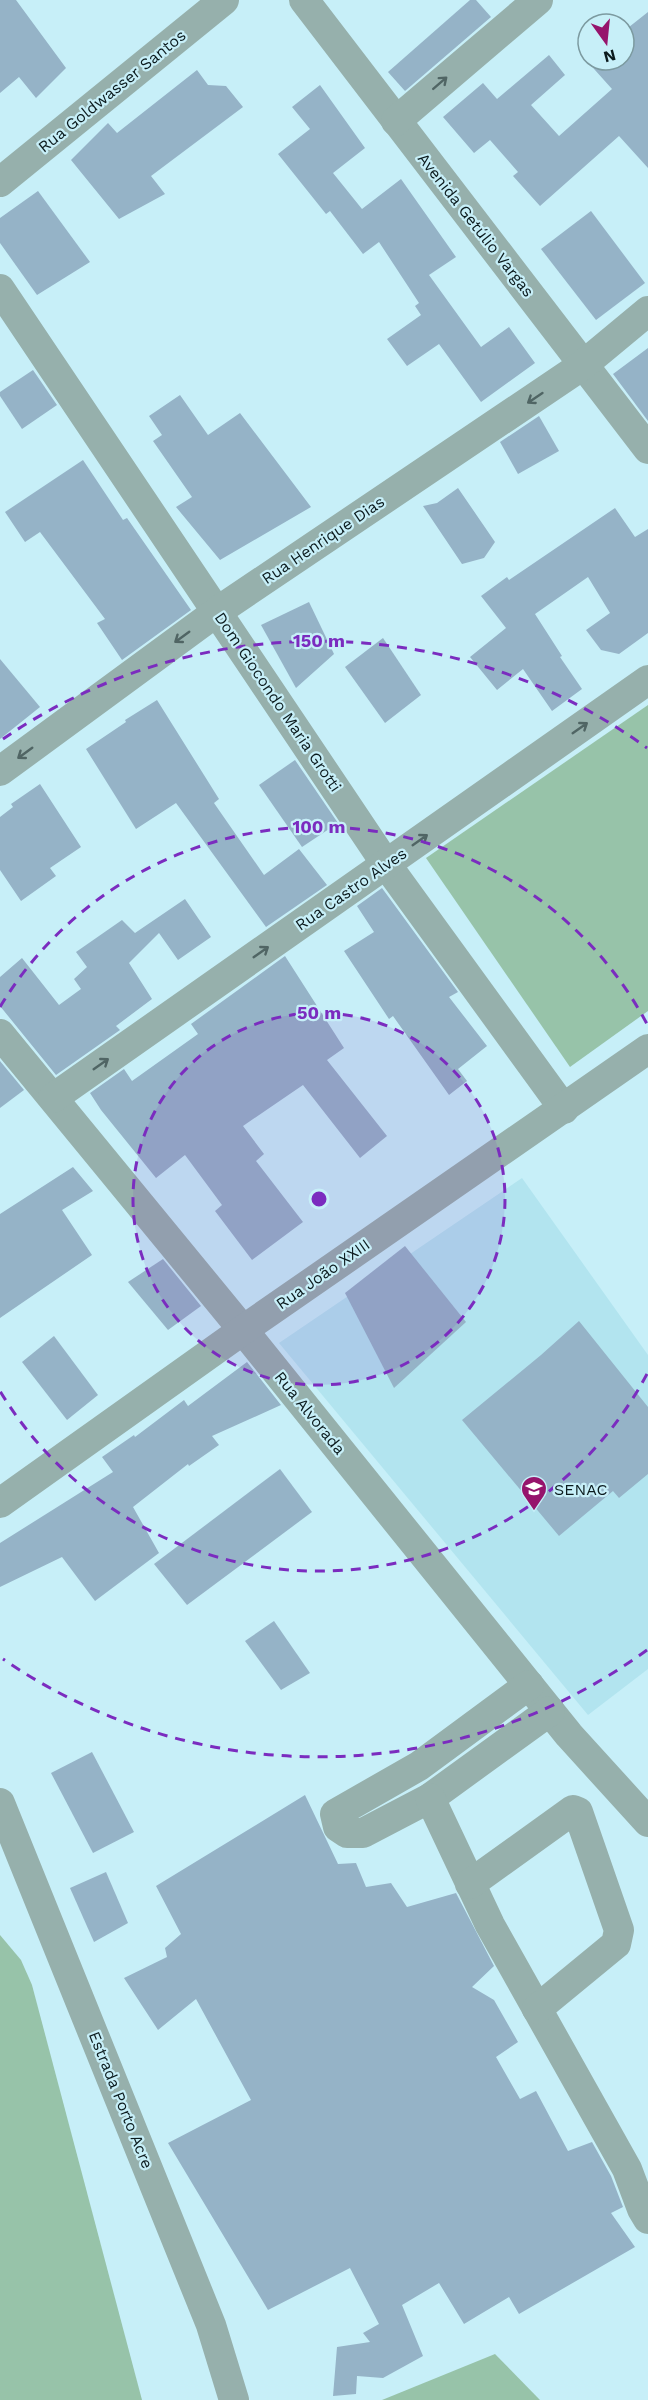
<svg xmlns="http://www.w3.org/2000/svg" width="648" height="2400" viewBox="0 0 648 2400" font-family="'Work Sans',sans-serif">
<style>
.built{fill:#b2e4ef}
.green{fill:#97c3a9}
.building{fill:#95b3c7}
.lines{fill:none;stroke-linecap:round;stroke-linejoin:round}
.minor{stroke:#96b0ac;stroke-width:30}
.oneway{stroke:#506564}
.ring{fill:none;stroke:#7b2cbf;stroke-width:3;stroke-dasharray:10 8}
.labels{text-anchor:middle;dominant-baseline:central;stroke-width:4.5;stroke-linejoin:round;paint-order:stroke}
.street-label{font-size:16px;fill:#0b1a1d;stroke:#c7eff8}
.poi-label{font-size:16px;fill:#0b1a1d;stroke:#c7eff8;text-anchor:start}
.centre{fill:#7b2cbf;stroke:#c7eff8;stroke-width:3}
.ring-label{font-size:18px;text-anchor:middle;font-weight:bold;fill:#7b2cbf;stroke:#c7eff8;stroke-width:4.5;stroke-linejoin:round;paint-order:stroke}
</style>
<rect width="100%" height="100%" fill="#c7eff8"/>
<!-- built -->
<polygon class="built" points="522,1178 648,1355 648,1669 588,1715 279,1343"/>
<!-- green -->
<g class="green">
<polygon points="648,705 648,1011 570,1067 426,858"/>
<polygon points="0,1935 21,1960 32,1985 142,2400 0,2400"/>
<polygon points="495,2354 540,2400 382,2400"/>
</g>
<!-- building -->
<g class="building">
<polygon points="0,0 16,0 66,68 36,98 19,77 0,93"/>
<polygon points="470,0 476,0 491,17 405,91 388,72"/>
<polygon points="648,12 648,168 619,136 540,206 513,176 518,172 490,140 474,153 443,117 483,83 497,99 549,55 565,75 531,105 559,136 612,89 586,60 624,60 624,31"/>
<polygon points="197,70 208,85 226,86 243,107 151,176 165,194 119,219 71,160 108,123 117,133"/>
<polygon points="320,85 365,148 333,173 362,209 401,179 456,257 429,275 481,347 509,327 535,363 481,402 439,344 407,366 387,339 421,315 415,306 419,303 379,242 363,254 330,211 326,214 278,154 310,129 292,107"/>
<polygon points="38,191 90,262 37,295 0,243 0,218"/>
<polygon points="591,211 645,283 596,320 541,249"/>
<polygon points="648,348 648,421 613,374"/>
<polygon points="33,370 57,405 22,429 0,396 0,392"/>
<polygon points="180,395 208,435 240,413 311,507 220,560 176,507 192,497 153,441 162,435 149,416"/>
<polygon points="539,416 559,451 518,474 500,442"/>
<polygon points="83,460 123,520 127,518 191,610 122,660 97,623 105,619 40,532 25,542 5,512"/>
<polygon points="458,488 495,542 484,558 462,564 423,506 437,503"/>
<polygon points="615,508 635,537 648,529 648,633 619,654 601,650 586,630 610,613 588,577 535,614 562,656 560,657 582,689 552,711 523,669 497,690 470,657 506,628 481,596 507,577 509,580"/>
<polygon points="309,602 334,654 296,688 261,625"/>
<polygon points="383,638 421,695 385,723 345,667"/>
<polygon points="0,659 40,707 0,739"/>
<polygon points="157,700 219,799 214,803 264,875 299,849 327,885 266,927 176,803 136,829 86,749 126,722 125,720"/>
<polygon points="295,760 338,823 302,847 259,785"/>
<polygon points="40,784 81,847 50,868 56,876 21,901 0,870 0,817 13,807 11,804"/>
<polygon points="382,888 458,992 449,997 487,1046 458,1069 467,1081 449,1095 393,1016 389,1019 344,951 374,932 357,906"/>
<polygon points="185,899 211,937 178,960 159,933 129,963 152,999 116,1026 120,1030 56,1075 0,1006 0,977 22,958 59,1005 81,989 74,979 87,967 76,952 122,920 135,933"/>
<polygon points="285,956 344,1048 327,1060 387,1136 360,1158 303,1085 243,1126 264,1154 256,1161 303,1222 252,1260 215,1211 222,1205 185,1155 156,1178 101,1110 90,1093 124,1069 132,1081 198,1034 191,1024"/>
<polygon points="0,1061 24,1090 0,1108"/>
<polygon points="73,1167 93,1191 62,1210 92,1255 0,1318 0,1214"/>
<polygon points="405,1246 466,1322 394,1388 345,1293"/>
<polygon points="163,1259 201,1306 168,1330 128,1282"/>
<polygon points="579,1321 648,1407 648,1474 619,1498 613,1491 559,1536 462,1420 541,1355"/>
<polygon points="54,1336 98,1395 67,1420 22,1362"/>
<polygon points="247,1362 281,1405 212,1436 219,1445 189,1466 188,1464 133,1507 159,1553 95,1601 62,1557 0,1587 0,1543 113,1472 102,1457 134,1435 135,1437 184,1400 188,1406"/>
<polygon points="280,1469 312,1512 187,1605 154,1564"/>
<polygon points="274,1621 310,1673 281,1690 245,1641"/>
<polygon points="92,1752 134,1832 93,1853 51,1773"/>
<polygon points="305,1795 338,1864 356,1863 366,1887 391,1883 407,1907 456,1893 494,1966 472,1987 494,2000 518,2042 496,2057 520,2099 536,2091 568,2151 592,2142 611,2176 623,2207 611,2213 635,2247 519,2314 509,2297 464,2324 439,2283 402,2305 423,2356 383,2378 357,2376 356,2394 333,2396 337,2347 370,2342 363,2333 379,2324 350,2268 268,2310 168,2143 251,2100 196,1999 158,2030 124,1978 167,1957 165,1948 181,1934 156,1886"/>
<polygon points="106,1872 128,1923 94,1942 70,1888"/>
</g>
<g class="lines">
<!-- minor -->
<g class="minor">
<polyline points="304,0 648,449"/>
<polyline points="396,121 538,0"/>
<polyline points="0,182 224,0"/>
<polyline points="0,289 386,864 564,1109"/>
<polyline points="0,771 218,611 583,365 648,311"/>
<polyline points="0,1034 243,1330 569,1735 648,1822"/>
<polyline points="53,1098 648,680"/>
<polyline points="0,1503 243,1330 648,1049"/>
<polyline points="529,1685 419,1766 335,1814 338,1827 347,1833 363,1833 430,1798 550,1711"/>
<polyline points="430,1798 490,1925 627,2169 642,2209 648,2219"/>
<polyline points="0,1803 211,2325 234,2400"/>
<polyline points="470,1884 573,1810 578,1812 619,1930 616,1944 537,2009"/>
</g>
</g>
<!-- one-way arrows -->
<defs><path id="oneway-shaft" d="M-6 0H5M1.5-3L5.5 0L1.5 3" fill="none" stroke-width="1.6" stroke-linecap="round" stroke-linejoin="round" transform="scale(1.5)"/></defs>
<g class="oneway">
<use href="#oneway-shaft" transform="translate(440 83) rotate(-41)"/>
<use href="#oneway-shaft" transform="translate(535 398) rotate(146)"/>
<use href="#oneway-shaft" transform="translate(182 637) rotate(144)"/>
<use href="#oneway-shaft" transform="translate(580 728) rotate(-35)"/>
<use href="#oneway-shaft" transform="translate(25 753) rotate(144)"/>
<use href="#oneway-shaft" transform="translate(420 840) rotate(-35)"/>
<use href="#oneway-shaft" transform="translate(261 952) rotate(-35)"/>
<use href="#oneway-shaft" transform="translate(101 1064) rotate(-35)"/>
</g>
<!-- distance rings -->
<circle cx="319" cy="1199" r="186" fill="#7b2cbf" fill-opacity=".12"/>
<g class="ring">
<circle cx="319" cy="1199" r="186"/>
<path d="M647 1374A372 372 0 0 1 0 1391M0 1007A372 372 0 0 1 647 1024"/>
<path d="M647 1650A558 558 0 0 1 3 1659M3 739A558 558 0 0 1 647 748"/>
</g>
<!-- icons -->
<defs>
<symbol id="university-pin" viewBox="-11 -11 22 30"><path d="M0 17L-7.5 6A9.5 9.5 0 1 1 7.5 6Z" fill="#96146c" stroke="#c7eff8"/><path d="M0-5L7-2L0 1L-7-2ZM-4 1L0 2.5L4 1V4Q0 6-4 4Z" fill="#fff"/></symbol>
</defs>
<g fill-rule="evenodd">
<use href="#university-pin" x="519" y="1474" width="30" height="40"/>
</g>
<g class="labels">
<!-- street labels -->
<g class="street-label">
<text transform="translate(112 91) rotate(-39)">Rua Goldwasser Santos</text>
<text transform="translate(476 225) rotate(52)">Avenida Getúlio Vargas</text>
<text transform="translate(323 540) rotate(-34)">Rua Henrique Dias</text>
<text transform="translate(278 702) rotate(56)">Dom Giocondo Maria Grotti</text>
<text transform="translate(351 889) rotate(-35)">Rua Castro Alves</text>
<text transform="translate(323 1274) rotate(-35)">Rua João XXIII</text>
<text transform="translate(310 1413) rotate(51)">Rua Alvorada</text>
<text transform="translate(121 2100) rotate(68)">Estrada Porto Acre</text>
</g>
<!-- poi labels -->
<g class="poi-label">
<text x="554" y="1489">SENAC</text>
</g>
</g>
<circle cx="319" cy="1199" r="9" class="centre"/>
<g class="ring-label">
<text x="319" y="647">150 m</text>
<text x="319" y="833">100 m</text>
<text x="319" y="1019">50 m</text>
</g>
<!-- north arrow -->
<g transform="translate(606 42) rotate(165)"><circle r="28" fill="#c7eff8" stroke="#7c9aa0" stroke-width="1.5"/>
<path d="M0-4.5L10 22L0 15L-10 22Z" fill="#96146c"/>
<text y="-9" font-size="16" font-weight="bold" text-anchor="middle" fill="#0b1a1d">N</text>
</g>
</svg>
